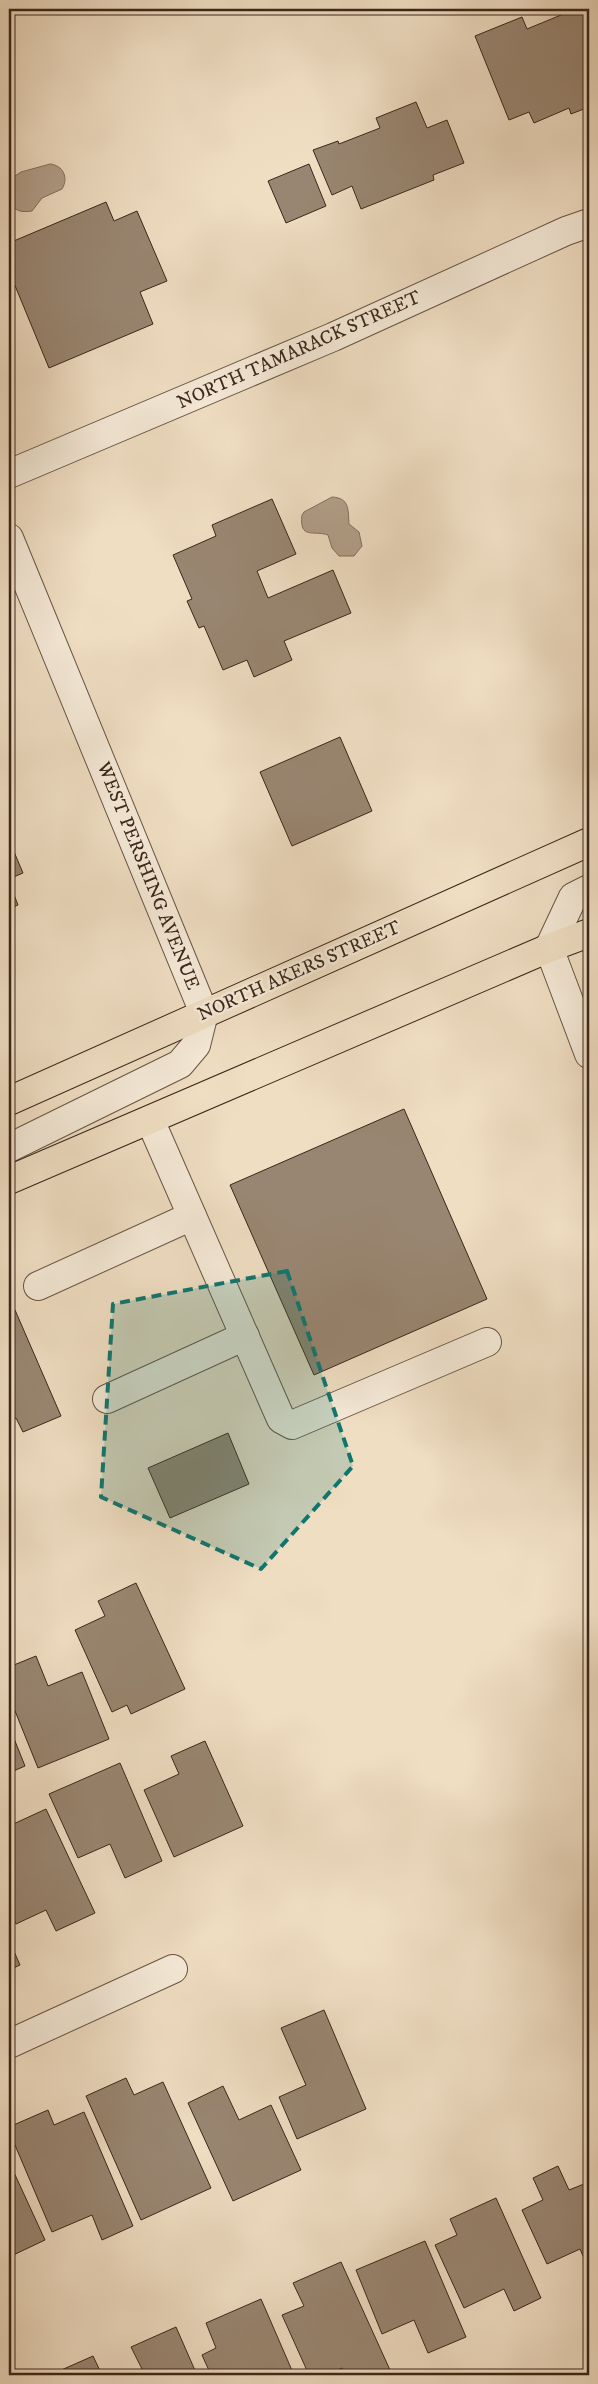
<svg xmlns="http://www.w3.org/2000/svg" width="598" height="2384" viewBox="0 0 598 2384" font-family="'IM FELL DW Pica',serif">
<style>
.water{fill:#b29f8a;stroke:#826f5d}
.building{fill:#998672;stroke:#3a261a}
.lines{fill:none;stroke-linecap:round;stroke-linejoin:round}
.minor-casing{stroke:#685444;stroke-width:30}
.major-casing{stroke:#3a261a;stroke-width:30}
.minor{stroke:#f5ead8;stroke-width:28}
.major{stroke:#f0dec3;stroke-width:28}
.marked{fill:#0f766e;fill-opacity:0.2;stroke:#0f766e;stroke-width:4;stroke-dasharray:10 6;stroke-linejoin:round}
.labels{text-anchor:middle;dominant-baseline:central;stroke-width:5;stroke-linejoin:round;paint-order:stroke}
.street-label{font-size:19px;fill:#3a261a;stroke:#f5ead8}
</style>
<rect width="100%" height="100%" fill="#f0dec3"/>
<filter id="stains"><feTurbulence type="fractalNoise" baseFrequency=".004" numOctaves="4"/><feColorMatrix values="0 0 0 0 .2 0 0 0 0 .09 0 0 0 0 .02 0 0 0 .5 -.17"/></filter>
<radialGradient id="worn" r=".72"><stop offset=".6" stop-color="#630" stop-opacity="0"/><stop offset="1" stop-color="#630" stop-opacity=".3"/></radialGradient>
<!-- water -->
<g class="water">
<path d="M50,164C63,165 69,178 62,189L42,198L32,211C8,215 9,198 9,180L21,172Z"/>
<path d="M332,497C350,498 348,510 349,524L359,532L362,546L354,556H339L332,548L328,535C314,530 299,540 302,515L304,512Z"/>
</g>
<!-- building -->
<g class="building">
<polygon points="558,9 589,9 589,107 571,114 569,108 534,123 529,112 509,120 475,36 522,17 527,29 561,15"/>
<polygon points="416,102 427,128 447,120 464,163 433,175 434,180 361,209 352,186 332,195 313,150 338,141 339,144 380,128 376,118"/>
<polygon points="309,164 326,206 286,223 268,181"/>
<polygon points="106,202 114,221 137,211 167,281 140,292 153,324 49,368 9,271 9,243"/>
<polygon points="272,499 296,554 257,571 268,598 333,570 351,613 284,641 292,660 254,677 247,660 223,670 204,626 199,628 187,601 192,599 173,555 216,536 212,525"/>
<polygon points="340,737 372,811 292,846 260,772"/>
<polygon points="9,840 23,873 9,879"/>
<polygon points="9,882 18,905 9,909"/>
<polygon points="404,1109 487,1299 314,1375 230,1185"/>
<polygon points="15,1310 61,1416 23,1432 16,1418 9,1422 9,1313"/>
<polygon points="228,1433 249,1484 170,1518 148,1468"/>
<polygon points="136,1583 185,1689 131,1714 127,1705 112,1712 75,1630 105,1616 98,1601"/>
<polygon points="36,1656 48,1686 82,1672 109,1739 38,1768 9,1696 9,1667"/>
<polygon points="9,1726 25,1766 9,1773"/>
<polygon points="205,1741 243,1826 174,1857 144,1790 179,1774 171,1756"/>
<polygon points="120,1763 162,1861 125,1878 110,1844 78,1858 49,1794"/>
<polygon points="46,1809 95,1913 56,1931 46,1910 16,1924 9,1908 9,1826"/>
<polygon points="9,1940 20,1965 9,1970"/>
<polygon points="324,2010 366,2109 297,2139 279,2097 306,2085 281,2028"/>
<polygon points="126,2078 134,2095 163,2082 211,2188 141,2220 86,2096"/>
<polygon points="223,2086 239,2120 271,2105 301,2170 233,2201 188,2103"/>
<polygon points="48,2110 54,2125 84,2112 133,2226 102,2240 92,2215 52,2232 9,2131 9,2127"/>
<polygon points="11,2166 45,2240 9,2257 9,2167"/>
<polygon points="558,2166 569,2190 589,2182 589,2270 580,2249 547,2264 522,2210 543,2200 533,2178"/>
<polygon points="496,2198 541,2298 514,2311 504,2289 464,2308 435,2245 457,2235 450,2219"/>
<polygon points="425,2241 466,2337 428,2353 414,2320 382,2334 356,2270"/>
<polygon points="341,2262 390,2370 378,2375 345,2375 342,2368 326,2375 309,2375 282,2315 304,2306 293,2283"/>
<polygon points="261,2299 294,2375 211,2375 202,2355 216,2348 206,2323"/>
<polygon points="176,2327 197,2375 128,2375 142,2369 131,2347"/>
<polygon points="93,2356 102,2375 50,2375"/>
</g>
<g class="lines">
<defs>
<g id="minor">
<polyline points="9,474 333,337 566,231 589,223"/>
<polyline points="9,538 204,1013 196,1045 180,1064 9,1148"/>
<polyline points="589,889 573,897 549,948 589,1054"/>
<polyline points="150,1120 281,1419 292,1425 487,1342"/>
<polyline points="38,1286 192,1216"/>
<polyline points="107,1399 245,1336"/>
<polyline points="9,2044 173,1969"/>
</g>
<g id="major">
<polyline points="9,1101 589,842"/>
<polyline points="9,1180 549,948 589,933"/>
</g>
</defs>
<!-- minor casing -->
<use href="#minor" class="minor-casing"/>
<!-- major casing -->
<use href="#major" class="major-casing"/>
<!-- minor -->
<use href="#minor" class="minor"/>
<!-- major -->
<use href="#major" class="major"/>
</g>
<!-- marked area -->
<path class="marked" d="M287,1271L353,1466L261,1569L101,1497L113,1304Z"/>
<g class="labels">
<!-- street labels -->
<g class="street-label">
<text transform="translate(299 350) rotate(-24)">NORTH TAMARACK STREET</text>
<text transform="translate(148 876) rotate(68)">WEST PERSHING AVENUE</text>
<text transform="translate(299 971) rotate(-24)">NORTH AKERS STREET</text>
</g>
</g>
<!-- margin -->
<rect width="598" height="2384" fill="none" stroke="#f0dec3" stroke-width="30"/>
<rect x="10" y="10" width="578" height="2364" fill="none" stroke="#3a261a" stroke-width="2.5"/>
<rect x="15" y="15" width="568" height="2354" fill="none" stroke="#3a261a"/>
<rect width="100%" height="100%" filter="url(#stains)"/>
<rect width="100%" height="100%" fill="url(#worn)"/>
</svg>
